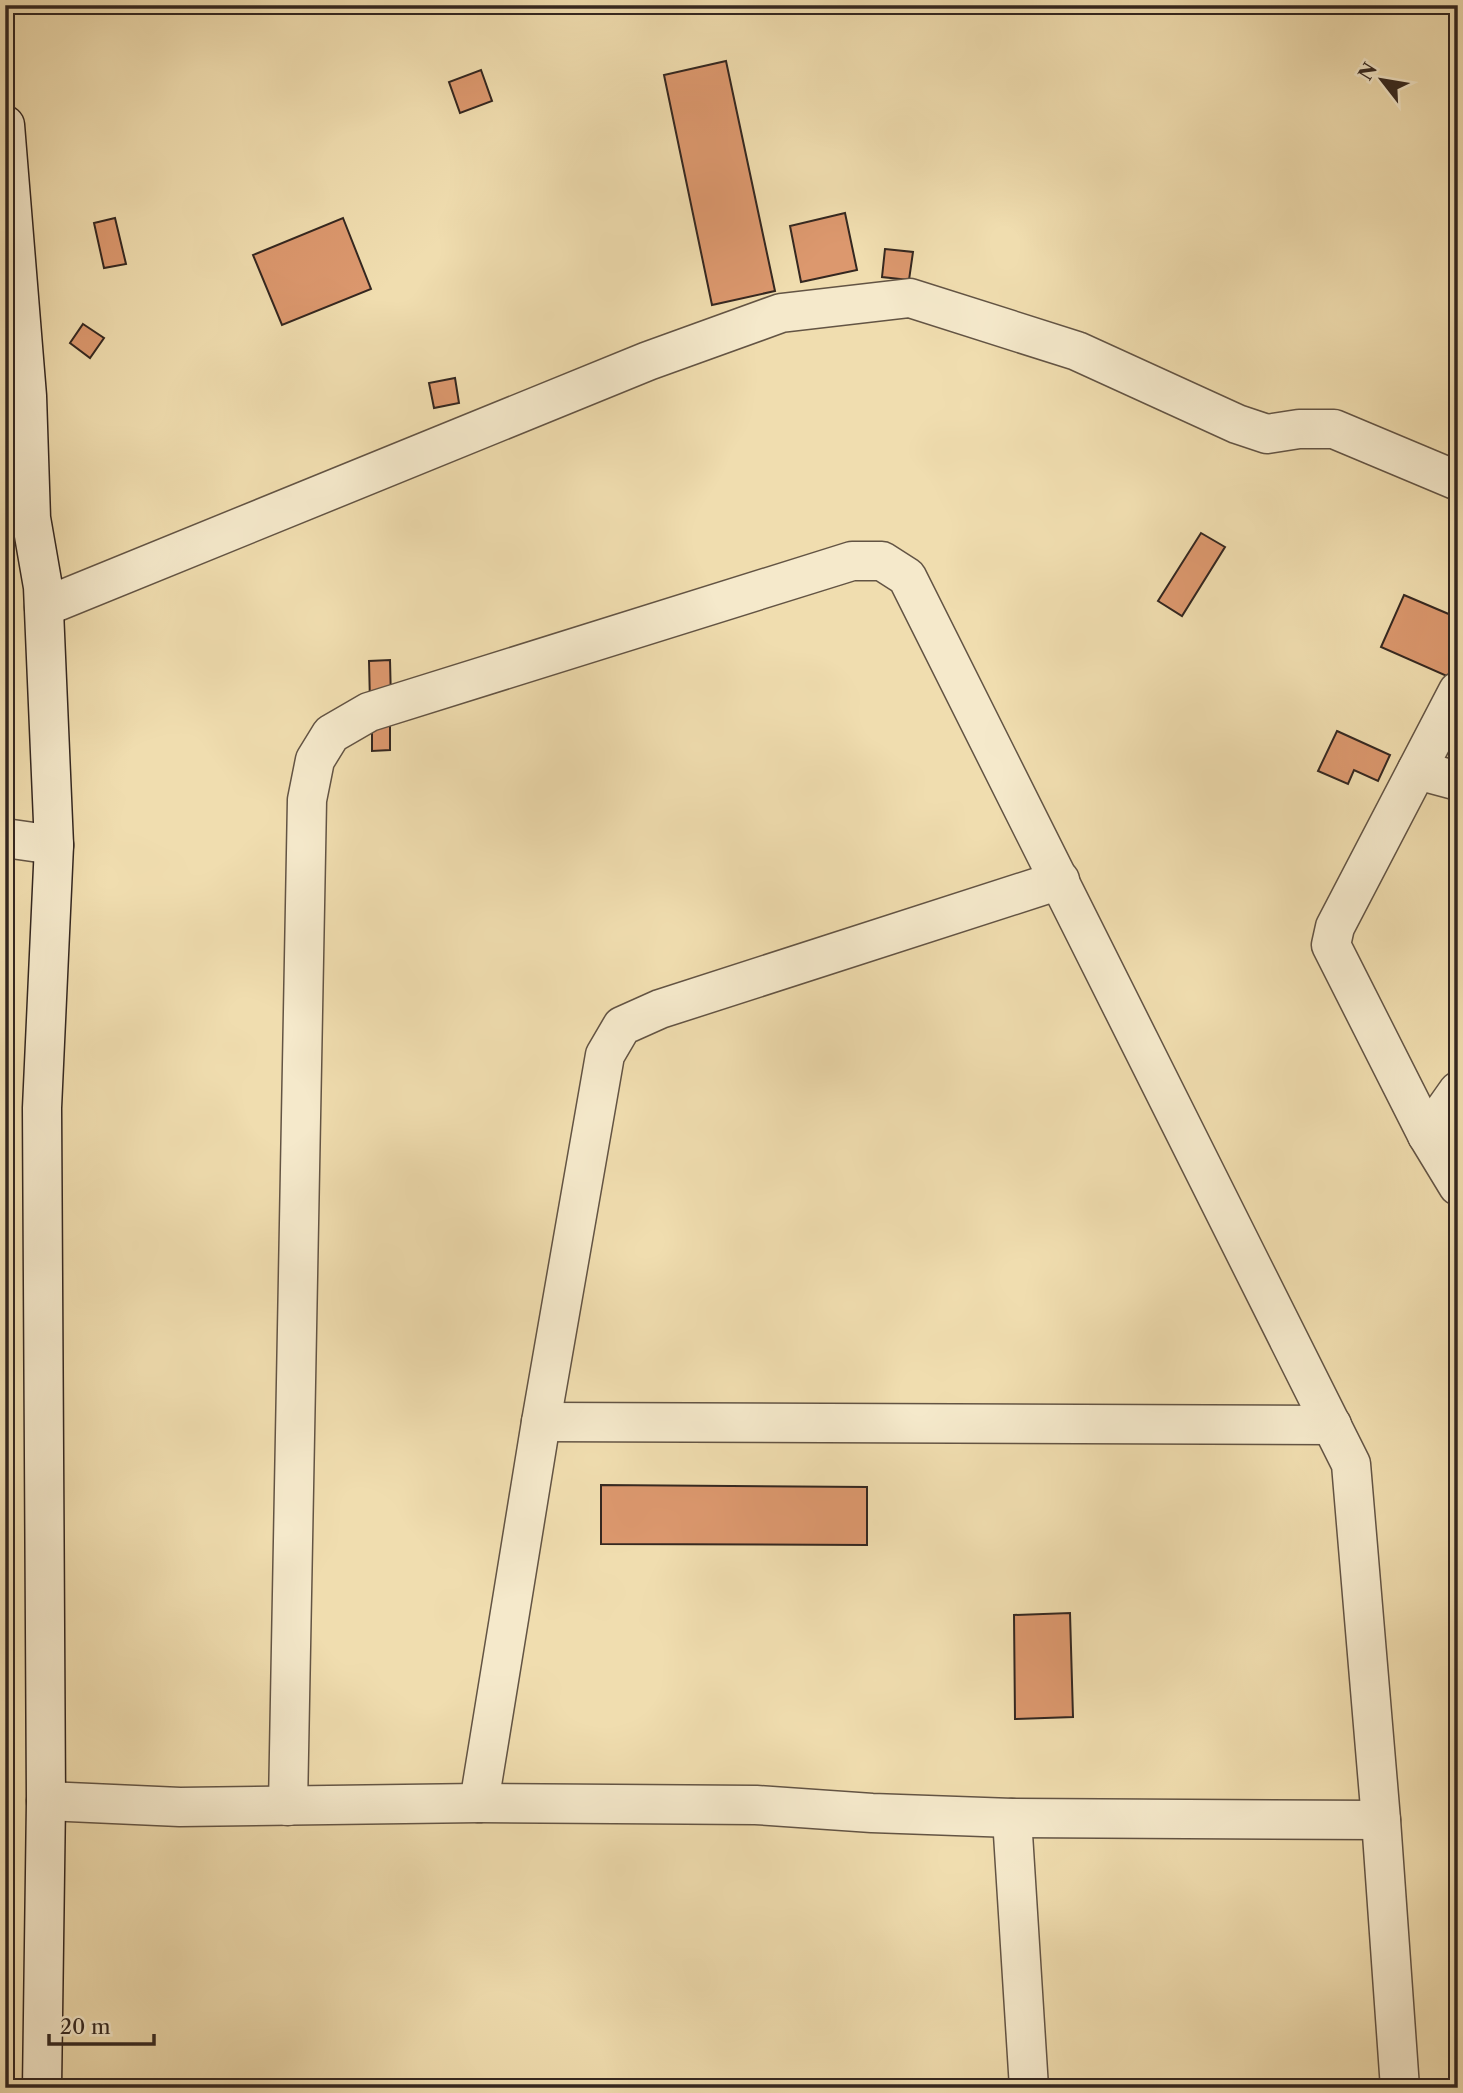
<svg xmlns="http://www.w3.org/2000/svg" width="1463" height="2093" viewBox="0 0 1463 2093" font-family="'Libre Caslon Text',serif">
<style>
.building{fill:#dc986e;stroke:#342720;stroke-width:2}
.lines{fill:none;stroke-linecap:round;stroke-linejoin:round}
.street-casing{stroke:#635444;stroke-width:41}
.secondary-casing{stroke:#342720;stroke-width:41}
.street{stroke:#f5e9cb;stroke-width:38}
.secondary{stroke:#f5e9cb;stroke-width:38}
</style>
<rect width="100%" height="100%" fill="#f0ddaf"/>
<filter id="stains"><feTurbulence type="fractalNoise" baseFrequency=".00286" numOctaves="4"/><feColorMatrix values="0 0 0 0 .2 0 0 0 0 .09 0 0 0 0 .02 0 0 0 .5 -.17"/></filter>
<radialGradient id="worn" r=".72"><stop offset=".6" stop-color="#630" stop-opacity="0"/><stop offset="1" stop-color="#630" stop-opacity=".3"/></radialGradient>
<!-- building -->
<g class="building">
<polygon points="1008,5 1046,5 1045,13"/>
<polygon points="726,61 775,291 712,305 664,75"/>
<polygon points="481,70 492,101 460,113 449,82"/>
<polygon points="845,213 857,270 801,282 790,226"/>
<polygon points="115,218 126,264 104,268 94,223"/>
<polygon points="343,218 371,289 282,325 253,255"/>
<polygon points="885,249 913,252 909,280 882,277"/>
<polygon points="83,324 104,338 90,358 70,343"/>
<polygon points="455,378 459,403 434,408 429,383"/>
<polygon points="1201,533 1225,547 1182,616 1158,601"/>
<polygon points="1404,595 1458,618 1458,658 1449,677 1381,647"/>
<polygon points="390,660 391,701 370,702 369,661"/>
<polygon points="372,714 390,714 390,750 372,751"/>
<polygon points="1337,731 1390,755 1378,781 1354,770 1348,784 1318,771"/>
<polygon points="601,1485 867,1487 867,1545 601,1544"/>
<polygon points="1070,1613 1073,1717 1015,1719 1014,1615"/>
</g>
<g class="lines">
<defs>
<g id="street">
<polyline points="44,607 648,361 781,313 910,298 1077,351 1237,424 1267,434 1299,429 1334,429 1458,481"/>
<polyline points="1458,691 1335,927 1331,945 1427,1135 1458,1186"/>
<polyline points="1417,770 1458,781"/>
<polyline points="5,838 54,845"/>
<polyline points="1427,1135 1458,1091"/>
<polyline points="541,1422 1332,1425"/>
<polyline points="46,1801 180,1807 479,1803 756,1805 872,1813 1012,1818 1381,1820"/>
<polyline points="479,1803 541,1422 605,1055 622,1026 660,1009 1060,880"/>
<polyline points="288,1806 307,800 315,760 331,734 369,712 852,561 882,561 907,577 1351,1464 1381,1820 1400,2088"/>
<polyline points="1012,1818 1029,2088"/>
</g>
<polyline id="secondary" points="5,125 27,396 31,518 43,587 54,845 42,1108 46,1801 42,2088"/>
</defs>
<!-- street casing -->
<use href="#street" class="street-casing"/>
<!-- secondary casing -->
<use href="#secondary" class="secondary-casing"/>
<!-- street -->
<use href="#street" class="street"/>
<!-- secondary -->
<use href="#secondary" class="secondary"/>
</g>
<!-- margin -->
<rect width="1463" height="2093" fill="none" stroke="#f0ddaf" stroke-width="28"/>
<rect x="7" y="7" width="1449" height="2079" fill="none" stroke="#342720" stroke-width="3.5"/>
<rect x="14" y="14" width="1435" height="2065" fill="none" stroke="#342720" stroke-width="2"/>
<!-- north arrow -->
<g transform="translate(1382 80) rotate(301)" stroke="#f5e9cb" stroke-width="5" paint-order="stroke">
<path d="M0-5L12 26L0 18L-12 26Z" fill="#342720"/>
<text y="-10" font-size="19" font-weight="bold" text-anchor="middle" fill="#342720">N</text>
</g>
<!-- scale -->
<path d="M49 2034v10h105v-10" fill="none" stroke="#342720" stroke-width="3.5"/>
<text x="60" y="2034" font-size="21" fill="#342720" stroke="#f5e9cb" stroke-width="5" paint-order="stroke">20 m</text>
<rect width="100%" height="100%" filter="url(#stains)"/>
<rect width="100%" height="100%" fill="url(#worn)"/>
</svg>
